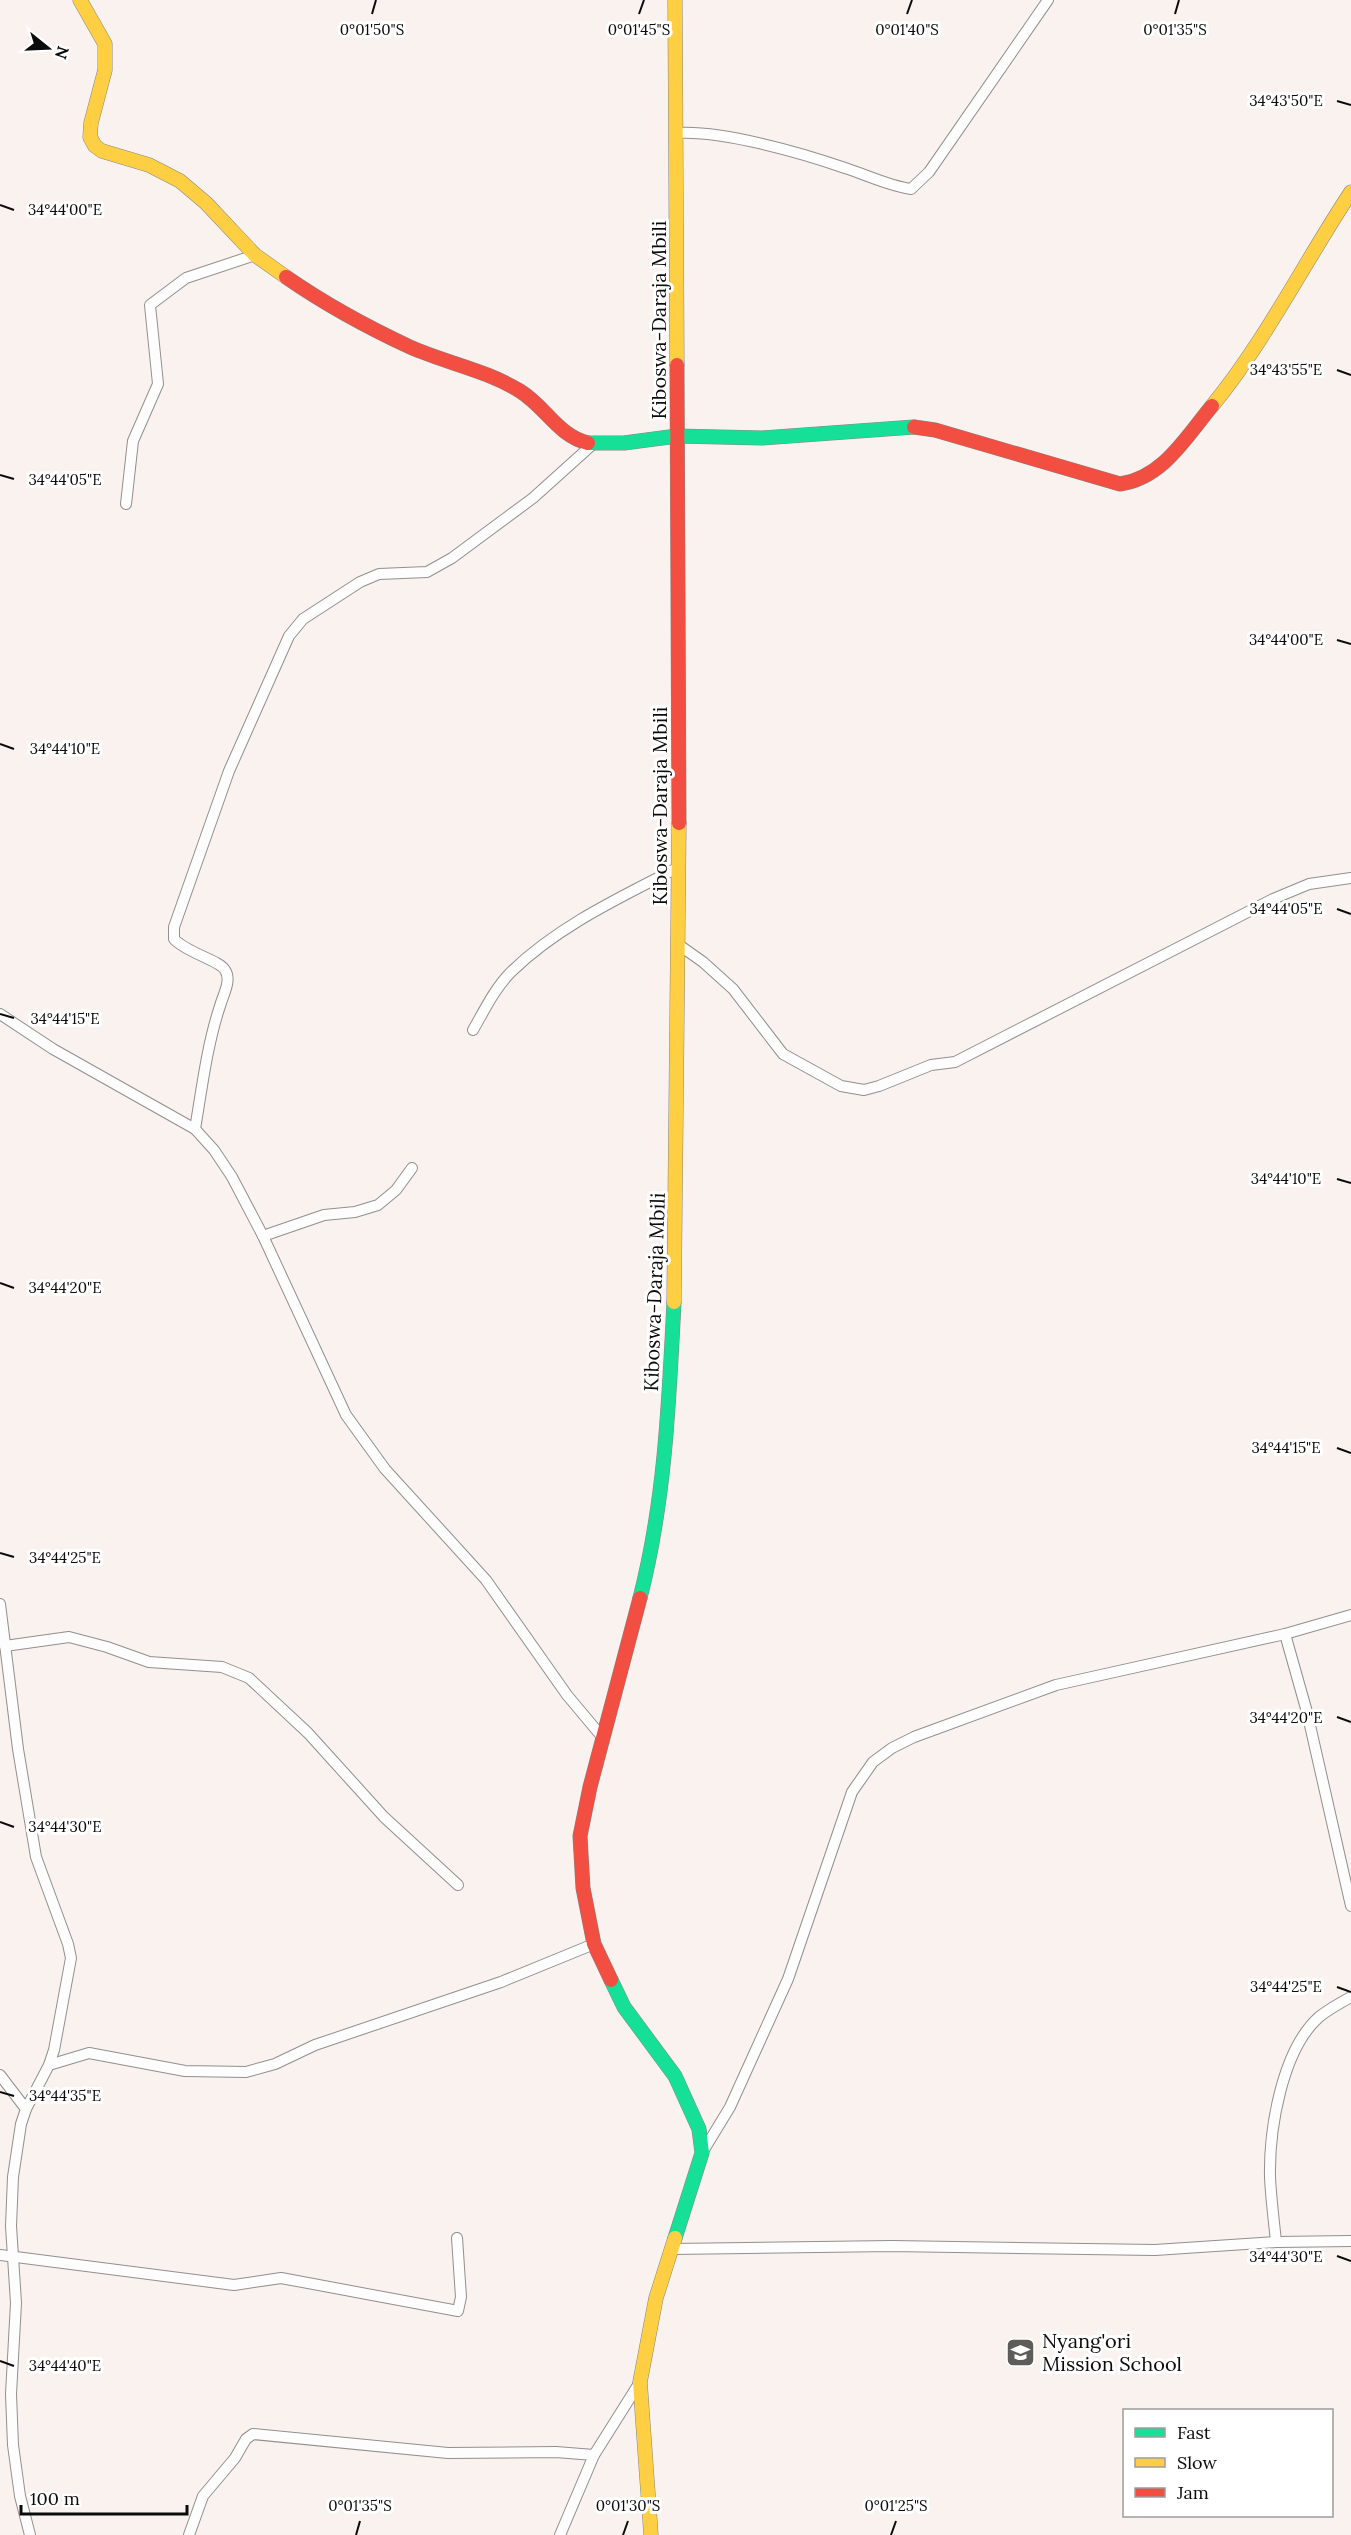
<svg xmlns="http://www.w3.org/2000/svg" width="1351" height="2535" viewBox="0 0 1351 2535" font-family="Lora,serif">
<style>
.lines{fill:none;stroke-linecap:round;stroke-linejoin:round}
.street-casing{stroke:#928f8e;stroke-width:12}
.fast-casing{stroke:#898684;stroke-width:15}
.slow-casing{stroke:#898684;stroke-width:15}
.jam-casing{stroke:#898684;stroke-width:15}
.street{stroke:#fefdfd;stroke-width:10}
.fast{stroke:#16e098;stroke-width:14}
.slow{stroke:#ffcf43;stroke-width:14}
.jam{stroke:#f24e42;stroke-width:14}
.ticks{fill:none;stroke:#0b0b0b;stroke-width:2}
.labels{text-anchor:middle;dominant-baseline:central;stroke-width:6;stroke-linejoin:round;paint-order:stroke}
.street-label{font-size:20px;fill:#0b0b0b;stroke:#fff}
.poi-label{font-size:20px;fill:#0b0b0b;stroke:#fff;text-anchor:start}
.ticks-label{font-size:15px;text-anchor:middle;fill:#0b0b0b;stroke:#fff;stroke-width:6;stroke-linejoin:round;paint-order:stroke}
</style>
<rect width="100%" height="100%" fill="#f9f2ef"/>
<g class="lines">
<defs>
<g id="street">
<path d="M677,133C722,130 802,153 845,168C867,175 889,186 911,189L929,172L1048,0"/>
<polyline points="126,504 133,441 158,384 150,305 186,278 255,255"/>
<polyline points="679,945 703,962 733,989 783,1054 841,1086 864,1090 879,1086 931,1065 955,1062 1273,899 1309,884 1351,878"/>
<polyline points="0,1014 53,1049 195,1129 214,1150 232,1177 263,1236 346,1415 385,1469 486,1580 567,1695 603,1738"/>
<path d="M473,1030C484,1011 495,988 511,972C558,926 621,897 679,867"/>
<path d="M195,1129C202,1088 207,1045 220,1006C223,995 232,980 225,970C219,960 187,953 174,939V927L229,771L289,636L303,619L360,582L379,574L427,572L452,558L533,498L593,444"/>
<polyline points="263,1236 324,1215 355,1212 378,1205 396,1190 412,1168"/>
<polyline points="0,1604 18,1749 36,1857 68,1944 71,1958 54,2050 49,2065 26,2109 21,2124 13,2177 11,2226 16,2303 11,2394 13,2445 20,2496 30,2535"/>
<polyline points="1285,1634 1307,1712 1351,1906"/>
<polyline points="5,1646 69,1637 107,1647 149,1662 222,1667 249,1678 308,1733 384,1817 458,1885"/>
<polyline points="49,2065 89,2053 185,2071 246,2072 275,2064 315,2045 501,1982 594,1944"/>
<polyline points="0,2075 26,2109"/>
<polyline points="702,2153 730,2107 788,1979 852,1792 873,1762 892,1748 914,1737 1056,1685 1285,1634 1351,1615"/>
<path d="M1276,2242C1274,2221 1271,2199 1270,2177C1269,2129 1282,2050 1319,2017C1329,2009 1340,2003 1351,1997"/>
<polyline points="672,2249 892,2246 1155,2250 1276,2242 1351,2241"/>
<polyline points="0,2255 234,2285 281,2278 458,2311 461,2297 457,2238"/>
<polyline points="189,2535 203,2496 235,2458 246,2439 253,2434 448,2453 556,2452 594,2455"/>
<polyline points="560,2535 594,2455 640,2382"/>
</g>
<g id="fast">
<polyline points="588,443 624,443 677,436 762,438 914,427"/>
<path d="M640,1598C665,1501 669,1402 674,1302"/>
<polyline points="611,1980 624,2007 675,2076 699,2129 702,2153 675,2238"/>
</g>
<g id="slow">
<polyline points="80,0 105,44 105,70 91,123 90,137 95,146 102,151 149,165 180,181 206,203 255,255 286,277"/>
<polyline points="675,0 677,365"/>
<path d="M1212,406C1266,340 1304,263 1351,192"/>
<polyline points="674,1302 679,823"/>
<polyline points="651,2535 640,2382 656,2298 675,2238"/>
</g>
<g id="jam">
<path d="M286,277C325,304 367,327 410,347C446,363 486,370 520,391C546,407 558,436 588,443"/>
<polyline points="677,365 679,823"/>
<path d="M914,427L935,430L1120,484C1163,478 1186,437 1212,406"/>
<polyline points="611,1980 594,1944 583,1888 580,1836 590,1787 640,1598"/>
</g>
</defs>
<!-- street casing -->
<use href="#street" class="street-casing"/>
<!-- fast casing -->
<use href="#fast" class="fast-casing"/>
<!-- slow casing -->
<use href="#slow" class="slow-casing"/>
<!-- jam casing -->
<use href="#jam" class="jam-casing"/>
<!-- street -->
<use href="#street" class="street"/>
<!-- fast -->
<use href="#fast" class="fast"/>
<!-- slow -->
<use href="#slow" class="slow"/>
<!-- jam -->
<use href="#jam" class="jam"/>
</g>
<!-- ticks -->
<path class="ticks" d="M372,14L376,0M639,14L644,0M907,14L912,0M1175,14L1179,0M1337,101L1351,105M0,205L14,210M1337,370L1351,375M0,475L14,479M1337,640L1351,644M0,744L14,749M1337,909L1351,914M0,1014L14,1018M1337,1179L1351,1183M0,1283L14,1288M1337,1448L1351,1453M0,1553L14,1557M1337,1717L1351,1722M0,1822L14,1827M1337,1987L1351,1992M0,2092L14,2096M1337,2256L1351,2261M0,2361L14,2366M356,2535L360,2521M623,2535L628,2521M891,2535L896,2521"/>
<!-- icons -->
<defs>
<symbol id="school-square" viewBox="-11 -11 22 22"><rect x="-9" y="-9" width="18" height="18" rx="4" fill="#5e5c5b" stroke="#fff"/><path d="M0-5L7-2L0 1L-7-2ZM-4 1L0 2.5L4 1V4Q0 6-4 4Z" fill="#fff"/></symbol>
</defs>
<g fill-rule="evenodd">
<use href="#school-square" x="1004" y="2336" width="33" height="33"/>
</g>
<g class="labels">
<!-- street labels -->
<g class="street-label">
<text transform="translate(658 320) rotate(-90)">Kiboswa-Daraja Mbili</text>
<text transform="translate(659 806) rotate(-90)">Kiboswa-Daraja Mbili</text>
<text transform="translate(654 1292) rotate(-88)">Kiboswa-Daraja Mbili</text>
</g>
<!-- poi labels -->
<g class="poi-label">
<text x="1042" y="2340">Nyang'ori<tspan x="1042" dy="23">Mission School</tspan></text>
</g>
</g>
<g class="ticks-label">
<text x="372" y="35">0°01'50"S</text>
<text x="639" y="35">0°01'45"S</text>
<text x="907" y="35">0°01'40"S</text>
<text x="1175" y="35">0°01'35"S</text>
<text x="1286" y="106">34°43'50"E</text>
<text x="65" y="215">34°44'00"E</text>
<text x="1286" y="375">34°43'55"E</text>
<text x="65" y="485">34°44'05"E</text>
<text x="1286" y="645">34°44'00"E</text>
<text x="65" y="754">34°44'10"E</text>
<text x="1286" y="914">34°44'05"E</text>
<text x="65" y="1024">34°44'15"E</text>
<text x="1286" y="1184">34°44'10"E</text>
<text x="65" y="1293">34°44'20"E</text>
<text x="1286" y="1453">34°44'15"E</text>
<text x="65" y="1563">34°44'25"E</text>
<text x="1286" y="1723">34°44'20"E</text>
<text x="65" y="1832">34°44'30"E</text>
<text x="1286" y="1992">34°44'25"E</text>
<text x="65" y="2101">34°44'35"E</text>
<text x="1286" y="2262">34°44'30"E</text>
<text x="65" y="2371">34°44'40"E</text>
<text x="360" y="2511">0°01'35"S</text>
<text x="628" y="2511">0°01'30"S</text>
<text x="896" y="2511">0°01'25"S</text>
</g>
<!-- legend -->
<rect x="1123" y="2409" width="210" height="108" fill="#ffffff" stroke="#9d9d9d" stroke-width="1.5"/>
<rect x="1135" y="2428" width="30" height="9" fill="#16e098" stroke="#9d9d9d" stroke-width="1.5"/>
<text x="1177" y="2439" font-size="18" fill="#0b0b0b">Fast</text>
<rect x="1135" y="2458" width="30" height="9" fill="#ffcf43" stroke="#9d9d9d" stroke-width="1.5"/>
<text x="1177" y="2469" font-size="18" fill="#0b0b0b">Slow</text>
<rect x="1135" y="2488" width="30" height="9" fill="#f24e42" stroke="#9d9d9d" stroke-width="1.5"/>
<text x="1177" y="2499" font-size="18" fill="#0b0b0b">Jam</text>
<!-- north arrow -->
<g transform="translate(48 48) rotate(108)" stroke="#ffffff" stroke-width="4.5" paint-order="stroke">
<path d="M0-4.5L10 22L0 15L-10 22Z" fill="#0b0b0b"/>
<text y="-9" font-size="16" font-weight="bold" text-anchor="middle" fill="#0b0b0b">N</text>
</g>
<!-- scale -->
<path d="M21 2505v9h166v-9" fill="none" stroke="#0b0b0b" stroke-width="3"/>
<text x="30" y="2505" font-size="18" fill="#0b0b0b" stroke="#ffffff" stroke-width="4.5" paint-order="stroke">100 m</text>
</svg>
